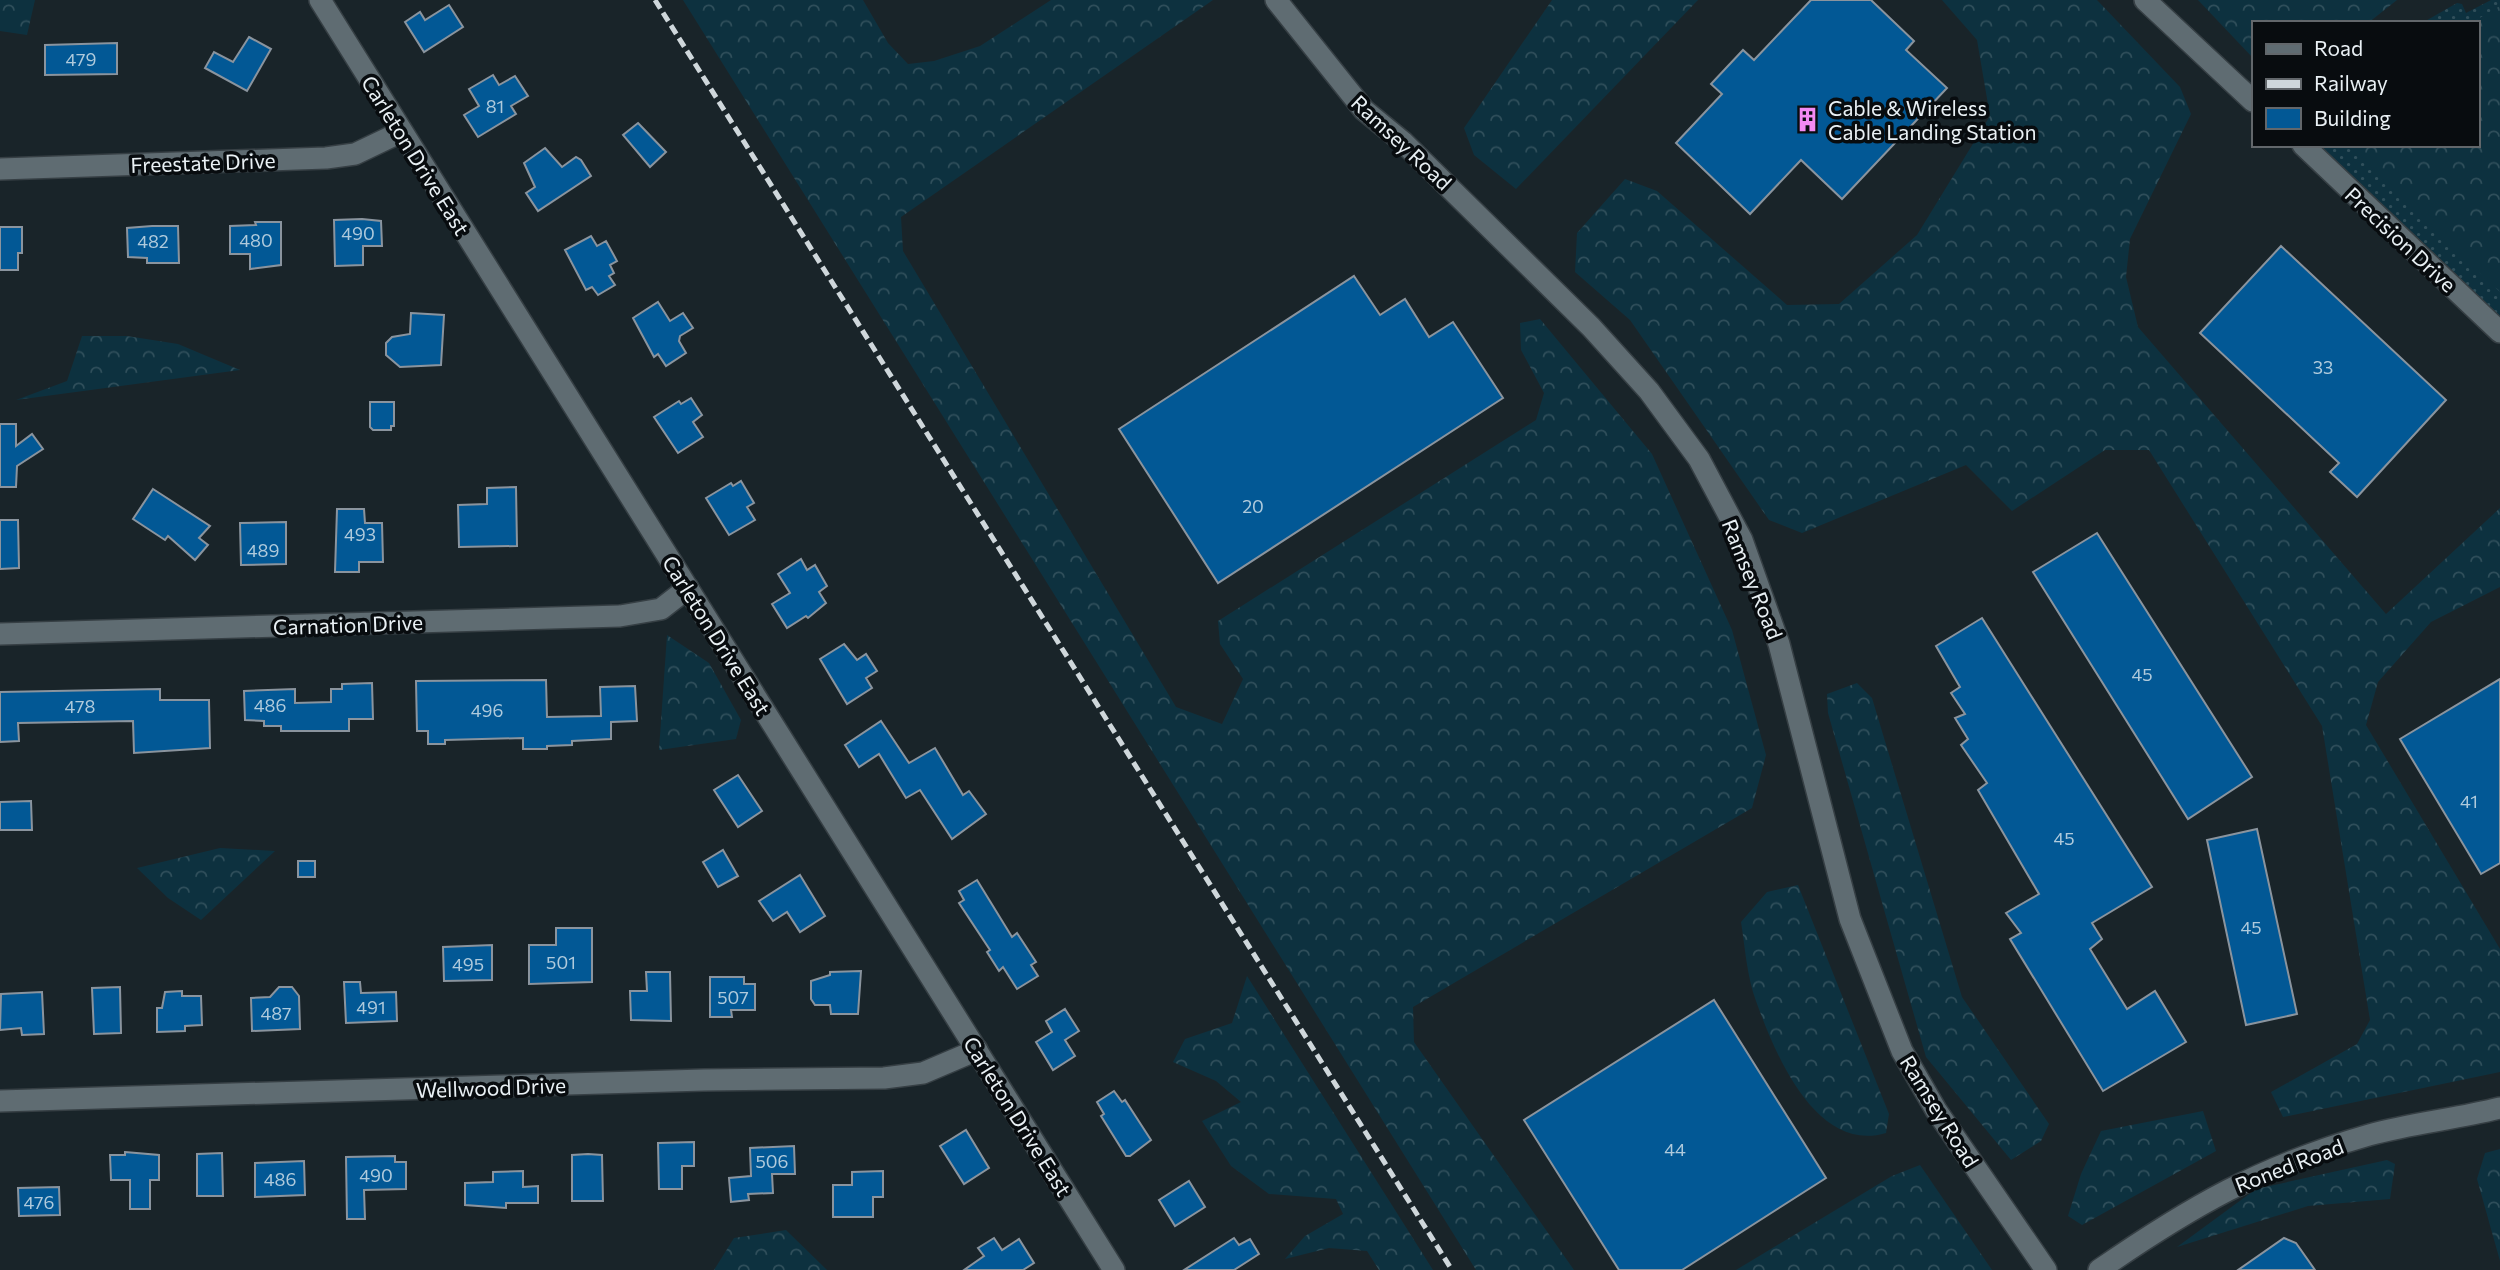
<svg xmlns="http://www.w3.org/2000/svg" width="2500" height="1270" viewBox="0 0 2500 1270" font-family="Commissioner,sans-serif">
<style>
.grass{fill:url(#grass-dots)}
.forest{fill:url(#forest-crowns)}
.building{fill:#025895;stroke:#8a949e;stroke-width:2}
.lines{fill:none;stroke-linecap:round;stroke-linejoin:round}
.minor-casing{stroke:#363f44;stroke-width:24}
.minor{stroke:#5f6c72;stroke-width:21}
.rail{stroke:#cfd7db;stroke-width:5;stroke-dasharray:10 5;stroke-linecap:butt}
.labels{text-anchor:middle;dominant-baseline:central;stroke-width:7;stroke-linejoin:round;paint-order:stroke}
.number-label{font-size:18px;fill:#afcadc}
.poi-label{font-size:21px;fill:#e9f0f4;stroke:#080c0f;text-anchor:start}
.street-label{font-size:21px;fill:#e9f0f4;stroke:#080c0f}
</style>
<defs>
<pattern id="grass-dots" width="8" height="8" patternUnits="userSpaceOnUse" patternTransform="scale(1.75)"><rect width="8" height="8" fill="#0d313f"/><path d="M2 2h.1M6 6h.1" fill="none" stroke="#304f5b" stroke-width="1.8" stroke-linecap="round"/></pattern>
<pattern id="forest-crowns" width="20" height="18" patternUnits="userSpaceOnUse" patternTransform="scale(1.75)"><rect width="20" height="18" fill="#0d313f"/><path d="M2 6a3 3 0 1 1 6 0M12 15a3 3 0 1 1 6 0" fill="none" stroke="#304f5b"/></pattern>
</defs>
<rect width="100%" height="100%" fill="#192429"/>
<!-- grass -->
<polygon class="grass" points="2491,0 2500,0 2500,319 2316,145 2477,145 2477,23 2422,23 2457,3 2462,4 2466,13"/>
<!-- forest -->
<g class="forest">
<polygon points="0,0 35,0 27,35 0,31"/>
<polygon points="683,0 863,0 888,43 908,64 934,61 980,46 1051,0 1213,0 901,217 903,251 1176,707 1222,724 1243,679 1220,644 1218,621 1536,420 1544,393 1521,350 1520,323 1540,319 1652,454 1732,630 1766,755 1752,808 1413,1007 1414,1042 1574,1270 1476,1270"/>
<polygon points="1552,0 1698,0 1516,189 1474,155 1464,128"/>
<polygon points="1942,0 2097,0 2180,87 2191,114 2130,239 2126,277 2138,327 2386,614 2500,508 2500,587 2431,622 2378,682 2366,725 2500,949 2500,1072 2283,1117 2271,1092 2357,1044 2370,1020 2322,726 2149,450 2105,450 2012,511 1966,465 1802,533 1769,520 1630,320 1575,272 1577,233 1625,179 1657,191 1787,305 1839,304 1917,235 1990,116 1977,40"/>
<polygon points="2198,0 2397,0 2368,23 2253,23 2253,58"/>
<polygon points="2500,6 2500,292 2347,145 2477,145 2477,23 2471,23"/>
<polygon points="82,336 127,336 178,344 240,370 16,400 67,381"/>
<polygon points="667,635 709,663 741,720 736,739 659,750"/>
<polygon points="1857,683 1872,698 1962,997 2049,1124 2041,1141 2011,1160 1926,1057 1828,713 1827,694"/>
<polygon points="220,848 275,851 201,920 168,898 137,868"/>
<path d="M1798,885L1889,1114L1886,1133C1816,1154 1775,1054 1756,1001C1747,977 1745,947 1741,922L1767,892Z"/>
<polygon points="1247,976 1433,1270 1379,1270 1367,1251 1329,1248 1285,1259 1305,1236 1343,1214 1336,1199 1269,1194 1231,1166 1202,1121 1241,1102 1216,1081 1173,1062 1185,1039 1232,1023"/>
<polygon points="2203,1111 2216,1151 2082,1225 2068,1216 2081,1174 2101,1131"/>
<polygon points="2500,1149 2500,1261 2477,1179 2485,1153"/>
<polygon points="2387,1160 2395,1164 2390,1199 2308,1206 2177,1247 2256,1189"/>
<polygon points="1920,1165 1992,1270 1736,1270 1892,1176"/>
<polygon points="786,1230 827,1270 714,1270 734,1238"/>
</g>
<!-- building -->
<g class="building">
<polygon points="1811,0 1871,0 1914,41 1906,50 1947,88 1842,199 1801,160 1750,214 1676,143 1722,94 1711,84 1743,50 1754,60"/>
<polygon points="449,5 463,27 424,52 405,22 420,12 425,20"/>
<polygon points="249,37 271,49 247,91 205,68 214,52 233,62"/>
<polygon points="117,43 117,74 45,75 45,45"/>
<polygon points="493,75 499,85 515,76 528,96 511,106 516,114 478,137 464,115 479,106 469,89"/>
<polygon points="638,123 666,152 650,167 623,135"/>
<polygon points="545,148 562,167 576,157 581,160 591,176 538,211 526,193 535,187 524,163"/>
<polygon points="362,219 381,221 382,246 363,246 363,265 335,266 334,220"/>
<polygon points="255,222 281,222 281,265 250,269 250,254 230,254 230,226 256,225"/>
<polygon points="152,226 178,226 179,263 147,263 147,258 128,257 127,228"/>
<polygon points="0,227 22,227 22,253 18,253 18,270 0,270"/>
<polygon points="591,236 597,246 606,241 617,261 610,265 614,273 609,276 615,285 598,295 592,287 586,290 565,250"/>
<polygon points="2281,246 2446,400 2357,497 2330,472 2339,463 2200,333"/>
<polygon points="1354,276 1380,315 1405,299 1429,337 1453,322 1503,398 1218,583 1119,429"/>
<polygon points="658,302 670,321 683,313 693,328 680,336 679,341 686,353 666,366 658,354 654,357 633,318"/>
<polygon points="411,313 444,315 441,365 400,367 386,355 386,343 392,337 410,334"/>
<polygon points="691,398 702,415 693,422 703,437 678,453 654,417 679,401 681,404"/>
<polygon points="370,402 394,402 394,426 391,426 391,430 373,430 370,427"/>
<polygon points="0,424 16,424 16,446 32,434 43,449 17,466 16,487 0,487"/>
<polygon points="741,481 754,503 747,507 755,520 729,535 706,498 731,483 733,486"/>
<polygon points="516,487 517,546 459,547 458,505 487,504 487,488"/>
<polygon points="153,489 210,526 199,538 208,545 195,560 168,536 165,540 133,519"/>
<polygon points="337,509 364,509 365,523 382,523 383,562 359,562 359,572 335,572"/>
<polygon points="0,520 18,520 19,568 0,569"/>
<polygon points="286,522 286,564 241,565 240,523"/>
<polygon points="2097,533 2252,777 2188,819 2033,572"/>
<polygon points="801,559 807,570 815,565 827,586 819,592 826,603 808,618 806,616 787,628 772,604 790,593 778,574"/>
<polygon points="1982,618 2152,887 2092,923 2102,939 2090,949 2127,1009 2155,991 2186,1042 2103,1091 2010,939 2021,933 2006,913 2039,894 1978,790 1987,783 1961,745 1968,739 1955,718 1965,714 1951,693 1960,687 1936,646"/>
<polygon points="844,644 857,660 866,654 877,671 866,678 872,688 847,704 820,659"/>
<polygon points="2500,679 2500,863 2481,874 2400,739"/>
<polygon points="546,680 547,717 601,716 600,687 635,686 637,721 611,722 611,739 572,741 572,745 547,746 547,749 523,749 523,738 445,740 445,744 428,744 428,731 417,731 416,681"/>
<polygon points="372,683 373,719 349,719 349,731 281,731 281,726 264,726 264,721 245,720 244,691 295,689 295,703 331,702 331,689 342,689 342,684"/>
<polygon points="160,689 160,700 209,700 210,748 134,753 133,721 18,723 19,741 0,742 0,692"/>
<polygon points="881,721 909,763 935,748 963,795 969,791 986,814 952,839 920,790 906,798 879,754 859,767 845,745"/>
<polygon points="738,775 762,811 738,827 714,790"/>
<polygon points="31,801 32,830 0,830 0,802"/>
<polygon points="2257,829 2297,1014 2246,1025 2207,840"/>
<polygon points="723,850 738,876 718,887 703,862"/>
<rect x="298" y="861" width="17" height="16"/>
<polygon points="800,875 825,916 800,932 787,912 773,921 759,901"/>
<polygon points="977,880 1012,937 1017,933 1036,962 1031,965 1038,976 1017,989 1003,967 999,971 987,952 990,950 959,903 964,900 959,891"/>
<polygon points="556,928 592,928 592,982 529,984 529,945 556,945"/>
<polygon points="492,945 492,980 444,981 443,947"/>
<polygon points="861,971 858,1014 831,1014 830,1005 815,1005 811,999 811,981 830,975 830,972"/>
<polygon points="646,972 670,972 671,1021 631,1020 630,991 647,991"/>
<polygon points="710,977 744,977 744,984 755,984 755,1010 731,1010 732,1017 710,1017"/>
<polygon points="344,982 360,982 361,993 396,992 397,1021 346,1023"/>
<polygon points="120,987 121,1033 94,1034 92,988"/>
<polygon points="279,987 292,987 299,996 300,1029 252,1031 251,998 270,997"/>
<polygon points="182,991 182,996 201,996 202,1025 185,1026 185,1031 157,1032 157,1008 162,1008 165,992"/>
<polygon points="42,992 44,1034 22,1035 21,1028 0,1030 1,994"/>
<polygon points="1714,1000 1826,1178 1682,1270 1619,1270 1524,1120"/>
<polygon points="1065,1009 1079,1031 1065,1040 1075,1056 1053,1070 1036,1042 1052,1032 1046,1021"/>
<polygon points="1114,1091 1122,1102 1125,1100 1151,1140 1130,1156 1126,1156 1101,1116 1104,1114 1097,1102"/>
<polygon points="966,1130 989,1168 964,1184 940,1146"/>
<polygon points="694,1142 694,1166 682,1166 682,1189 659,1189 658,1143"/>
<polygon points="794,1146 795,1174 772,1174 773,1193 748,1194 749,1200 731,1202 729,1178 751,1176 750,1148"/>
<polygon points="125,1152 159,1155 159,1180 150,1180 150,1209 130,1209 130,1180 111,1180 110,1155 125,1155"/>
<polygon points="222,1153 223,1196 197,1196 197,1154"/>
<polygon points="588,1154 602,1155 603,1201 572,1201 572,1155"/>
<polygon points="395,1156 395,1162 406,1162 406,1189 364,1190 365,1219 347,1219 346,1157"/>
<polygon points="304,1161 305,1195 255,1197 255,1163"/>
<polygon points="523,1171 523,1187 538,1186 538,1203 506,1203 506,1208 465,1205 465,1183 493,1182 493,1172"/>
<polygon points="883,1171 883,1197 873,1197 873,1217 833,1217 833,1185 852,1185 852,1172"/>
<polygon points="1189,1181 1205,1207 1175,1226 1159,1200"/>
<polygon points="59,1187 60,1215 19,1216 18,1188"/>
<polygon points="994,1238 1002,1250 1019,1239 1034,1263 1023,1270 964,1270 984,1256 978,1248"/>
<polygon points="1234,1238 1239,1245 1250,1239 1259,1254 1234,1270 1184,1270"/>
<polygon points="2284,1238 2296,1243 2315,1270 2238,1270"/>
</g>
<g class="lines">
<defs>
<g id="minor">
<polyline points="320,0 1114,1270"/>
<polyline points="1276,0 1364,110 1403,142 1591,327 1649,391 1699,459 1742,540 1779,644 1850,919 1902,1051 1936,1110 2046,1270"/>
<polyline points="2145,0 2253,101"/>
<polyline points="2303,145 2500,332"/>
<polyline points="0,169 326,158 355,154 401,132"/>
<polyline points="0,634 620,616 661,609 688,588"/>
<polyline points="0,1101 704,1080 884,1078 923,1073 977,1050"/>
<path d="M2099,1270C2190,1207 2261,1166 2369,1135C2412,1123 2457,1119 2500,1108"/>
</g>
</defs>
<!-- minor casing -->
<use href="#minor" class="minor-casing"/>
<!-- minor -->
<use href="#minor" class="minor"/>
<!-- rail -->
<polyline class="rail" points="655,0 1452,1270"/>
</g>
<!-- icons -->
<defs>
<symbol id="building-bare" viewBox="-9 -9 18 18"><path d="M-4-6H4V6H1V3H-1V6H-4ZM-2.5-4.3h1.7v1.8h-1.7ZM.8-4.3h1.7v1.8H.8ZM-2.5-1h1.7V.8h-1.7ZM.8-1h1.7V.8H.8Z" fill="#f28af3" stroke="#080c0f" stroke-width="2.5" paint-order="stroke"/></symbol>
</defs>
<g fill-rule="evenodd">
<use href="#building-bare" x="1790" y="102" width="35" height="35"/>
</g>
<g class="labels">
<!-- number labels -->
<g class="number-label">
<text x="81" y="59">479</text>
<text x="495" y="106">81</text>
<text x="358" y="233">490</text>
<text x="256" y="240">480</text>
<text x="153" y="241">482</text>
<text x="2323" y="367">33</text>
<text x="1253" y="506">20</text>
<text x="360" y="534">493</text>
<text x="263" y="550">489</text>
<text x="2142" y="674">45</text>
<text x="270" y="705">486</text>
<text x="80" y="706">478</text>
<text x="487" y="710">496</text>
<text x="2469" y="801">41</text>
<text x="2064" y="838">45</text>
<text x="2251" y="927">45</text>
<text x="561" y="962">501</text>
<text x="468" y="964">495</text>
<text x="733" y="997">507</text>
<text x="371" y="1007">491</text>
<text x="276" y="1013">487</text>
<text x="1675" y="1149">44</text>
<text x="772" y="1161">506</text>
<text x="376" y="1175">490</text>
<text x="280" y="1179">486</text>
<text x="39" y="1202">476</text>
</g>
<!-- poi labels -->
<g class="poi-label">
<text x="1828" y="107">Cable &amp; Wireless<tspan x="1828" dy="24">Cable Landing Station</tspan></text>
</g>
<!-- street labels -->
<g class="street-label">
<text transform="translate(1402 142) rotate(43)">Ramsey Road</text>
<text transform="translate(416 155) rotate(58)">Carleton Drive East</text>
<text transform="translate(203 162) rotate(-2)">Freestate Drive</text>
<text transform="translate(2401 239) rotate(43)">Precision Drive</text>
<text transform="translate(1753 579) rotate(68)">Ramsey Road</text>
<text transform="translate(348 624) rotate(-2)">Carnation Drive</text>
<text transform="translate(717 635) rotate(58)">Carleton Drive East</text>
<text transform="translate(491 1087) rotate(-2)">Wellwood Drive</text>
<text transform="translate(1940 1111) rotate(58)">Ramsey Road</text>
<text transform="translate(1018 1116) rotate(58)">Carleton Drive East</text>
<text transform="translate(2289 1165) rotate(-21)">Roned Road</text>
</g>
</g>
<!-- legend -->
<rect x="2252" y="21" width="228" height="126" fill="#080c0f" stroke="#62676b" stroke-width="2"/>
<rect x="2266" y="44" width="35" height="10" fill="#5f6c72" stroke="#62676b" stroke-width="2"/>
<text x="2314" y="56" font-size="21" fill="#e9f0f4">Road</text>
<rect x="2266" y="79" width="35" height="10" fill="#cfd7db" stroke="#62676b" stroke-width="2"/>
<text x="2314" y="91" font-size="21" fill="#e9f0f4">Railway</text>
<rect x="2266" y="108" width="35" height="21" fill="#025895" stroke="#62676b" stroke-width="2"/>
<text x="2314" y="126" font-size="21" fill="#e9f0f4">Building</text>
</svg>
